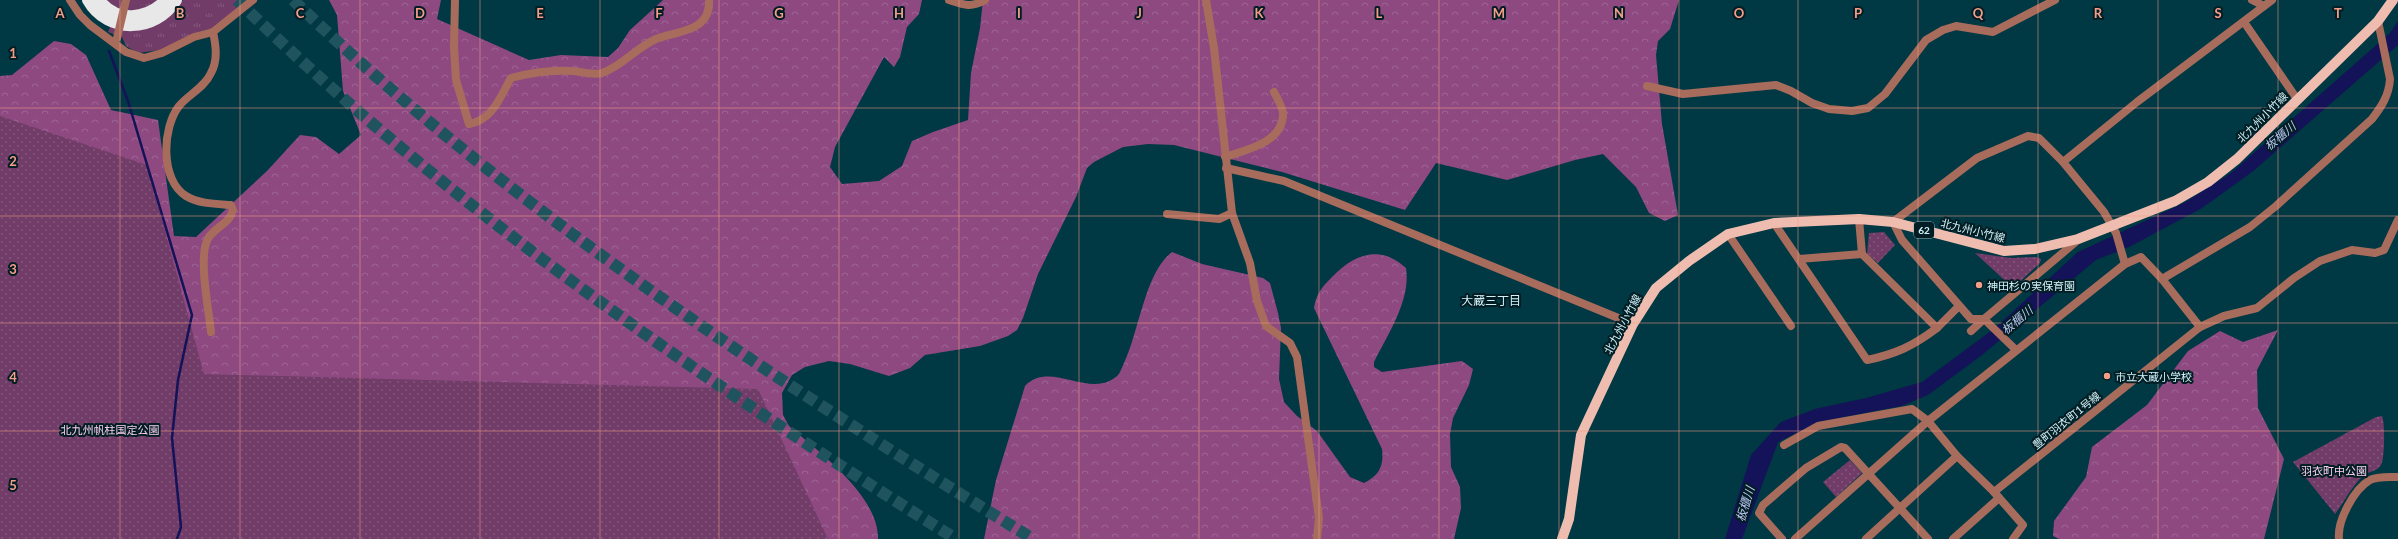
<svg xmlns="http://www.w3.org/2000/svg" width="2398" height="539" viewBox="0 0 2398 539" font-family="Lato,'Noto Sans JP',sans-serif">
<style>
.grass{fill:url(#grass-tufts)}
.forest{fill:url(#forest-crowns)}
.park{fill:url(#park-dots)}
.water{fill:#141258}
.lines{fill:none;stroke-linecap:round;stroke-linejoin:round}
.stream{stroke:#141258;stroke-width:2.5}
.motorway-tunnel{stroke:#1f545e;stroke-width:12;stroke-dasharray:12 6;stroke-linecap:butt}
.minor{stroke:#a86c5d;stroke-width:8}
.primary{stroke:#efbdb0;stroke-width:10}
.motorway{stroke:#e8e8e8;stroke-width:12}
.minor-bridge{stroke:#a86c5d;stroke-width:8}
.grid{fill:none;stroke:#f49e89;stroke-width:1;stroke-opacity:0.55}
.poi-dot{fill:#f49e89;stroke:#021d23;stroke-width:1.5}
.labels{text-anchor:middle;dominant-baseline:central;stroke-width:4;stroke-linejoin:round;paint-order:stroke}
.shield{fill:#021d23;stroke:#93b1b9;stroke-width:1}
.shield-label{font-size:10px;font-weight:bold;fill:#d1f1f9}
.street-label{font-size:11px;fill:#d1f1f9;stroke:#021d23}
.poi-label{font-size:11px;fill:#d1f1f9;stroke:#021d23;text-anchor:start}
.park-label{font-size:11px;fill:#f8d0ee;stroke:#021d23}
.water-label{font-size:12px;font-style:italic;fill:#bdc7f1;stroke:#021d23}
.neighbourhood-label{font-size:12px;fill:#d1f1f9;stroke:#021d23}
.grid-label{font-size:13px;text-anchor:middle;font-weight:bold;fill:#f49e89;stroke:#021d23;stroke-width:4;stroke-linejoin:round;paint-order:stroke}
</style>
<defs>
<pattern id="grass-tufts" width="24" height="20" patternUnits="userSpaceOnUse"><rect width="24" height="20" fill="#713c67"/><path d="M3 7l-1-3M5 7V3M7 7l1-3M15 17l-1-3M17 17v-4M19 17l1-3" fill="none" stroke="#84597e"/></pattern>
<pattern id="forest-crowns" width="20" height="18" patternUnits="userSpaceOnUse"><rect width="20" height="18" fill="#8e4981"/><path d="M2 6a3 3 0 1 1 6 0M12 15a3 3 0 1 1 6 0" fill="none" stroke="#9d6494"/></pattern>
<pattern id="park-dots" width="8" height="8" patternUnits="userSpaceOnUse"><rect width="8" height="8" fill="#713c67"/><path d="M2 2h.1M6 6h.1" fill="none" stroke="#84597e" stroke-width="1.8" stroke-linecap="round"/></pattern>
</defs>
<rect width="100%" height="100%" fill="#003843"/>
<!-- grass -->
<g class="grass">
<path d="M106,0H159C144,14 120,14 106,0Z"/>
<polygon points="183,0 250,0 213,28 198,32 167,49 138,53 126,46 122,37 108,32 111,25 164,20"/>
</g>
<!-- forest -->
<g class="forest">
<path d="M329,0H441L437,19L529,60L561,55L608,57L618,48L630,30L663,0H922L919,14L907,27L900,57L894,67L884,57L835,147L830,167L842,184L879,181L902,166L912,141L933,132L968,120L971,73L980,28L983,0H1679L1670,29L1658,41L1656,55L1662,124L1678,215L1665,221L1649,213L1636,187L1603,154L1575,160L1507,180L1436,163L1405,210L1282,172L1174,145L1148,144L1123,147L1094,162L1087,168L1076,197L1038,274L1023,318L1017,330L1008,336L980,346L925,355L910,368L889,376L850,364L829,361L805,367L792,375L782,393L783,415L789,426C819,452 879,496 878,539H0V76L12,75L54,41L71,44L86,55L111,110L158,120L174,236L196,237L267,171L300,135L316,137L339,154L361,135L343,91L337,15Z"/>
<path d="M1172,252L1202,264L1263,278L1270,283L1278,313L1281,328L1279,379L1284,402L1297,416L1317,431L1350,477L1364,483C1379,475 1384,467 1382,449L1314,308C1316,294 1322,287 1332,277C1354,254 1380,244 1406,268C1411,300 1388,334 1374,362V367L1382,372L1462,361L1473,369L1469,385L1453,418L1450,434L1451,467L1460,487L1461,508L1454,539H984L996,480L1025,386C1050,359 1090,400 1117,376C1120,374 1122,367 1124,363C1139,332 1145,272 1172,252Z"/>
<polygon points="2278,330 2257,370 2258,408 2284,459 2264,539 2059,539 2053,536 2054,521 2086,477 2092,447 2147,405 2188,351 2220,331 2243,342"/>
</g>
<!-- park -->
<g class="park">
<polygon points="0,116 147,165 204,374 758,389 828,539 0,539"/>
<polygon points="1884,232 1895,245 1878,263 1867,254 1869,233"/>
<polygon points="1975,253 2011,258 2036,257 2041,259 2040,263 2013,288"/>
<path d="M2382,416C2385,421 2385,459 2381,465C2377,472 2368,471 2363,476C2352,486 2344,502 2335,514L2293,462L2376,417Z"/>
<polygon points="1850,460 1862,473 1836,497 1823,482"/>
</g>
<!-- water -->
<polygon class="water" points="2398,21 2398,45 2252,172 2202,208 2131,246 2096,260 1982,355 1928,395 1901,406 1818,422 1778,442 1742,539 1725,539 1751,455 1781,422 1815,409 1866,398 1922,382 1995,328 2078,252 2184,203 2231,173 2390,33"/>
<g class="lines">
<!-- stream -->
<polyline class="stream" points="109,51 128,101 192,315 178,380 172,438 181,527 177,539"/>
<!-- motorway-tunnel -->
<g class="motorway-tunnel">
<path d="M237,0C452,210 702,380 956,539"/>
<path d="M293,0C512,211 775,380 1033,539"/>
</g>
<!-- minor -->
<g class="minor">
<polyline points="70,0 80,15 90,25 126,52 144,58 162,53 194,37 213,32 253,0"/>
<path d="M455,0L454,47L456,80L469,124C493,120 500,97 511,78C530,73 551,70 571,71C580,71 593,76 602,73C621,67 637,47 656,39C677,31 711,32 709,0"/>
<path d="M949,0C964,5 971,8 985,0"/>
<polyline points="1206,0 1214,48 1232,213 1250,263 1257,301 1266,326 1290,343 1297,357 1319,518 1317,539"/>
<polyline points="2252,0 2264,6"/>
<polyline points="2244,22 2297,99"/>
<polyline points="1647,86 1683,94 1776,85 1791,91 1812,103 1829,109 1852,111 1868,108 1885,94 1926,40 1943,30 1956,26 1993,32 2055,0"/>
<path d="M1225,157C1246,150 1281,143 1283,116C1284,109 1277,98 1274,92"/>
<polyline points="2063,162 2039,138 2028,136 1977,158 1893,222 1902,240 1971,319 1984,319 2078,240"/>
<polyline points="1226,168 1284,181 1633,324"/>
<polyline points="1167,214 1219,219 1232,213"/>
<path d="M1774,223L1867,360C1896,354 1913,346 1937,328L1862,254L1859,219"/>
<polyline points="1728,234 1791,326"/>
<polyline points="1799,259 1862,254"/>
<polyline points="2125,264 2116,233 2104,212 2063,162 2137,102 2272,0"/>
<path d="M2162,279L2250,227L2276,206L2372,119C2382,106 2389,95 2390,79L2378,21"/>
<polyline points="1937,328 1959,306"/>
<polyline points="1971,331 1984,319 2016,350"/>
<path d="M211,332C209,311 197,253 209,237C217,226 230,223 233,210L231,205C216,204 199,204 186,196C160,180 162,128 179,106C188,95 205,87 211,73C218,60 216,46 213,32"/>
<polyline points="1784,445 1818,426 1912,409 1928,421 1795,539"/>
<polyline points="1957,456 1994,492"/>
<polyline points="1782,539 1759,513 1763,505 1806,468 1841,447 1845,448 1928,539"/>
<polyline points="1866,539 1957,456 1928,421 2125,264 2141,257 2162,279 2200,327"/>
<polyline points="1953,539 1999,498"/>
<polyline points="2013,539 2023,525 1994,492 2200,327 2224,316 2257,308 2294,278 2320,261 2352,250 2375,253 2384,250 2398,220"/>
<path d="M2339,539C2337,521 2354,489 2370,480C2377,476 2390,477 2398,477"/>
</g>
<!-- primary -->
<polyline class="primary" points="1562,539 1569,519 1581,435 1633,324 1656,288 1689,261 1728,234 1774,223 1859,219 1893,222 2004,251 2035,249 2078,239 2175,201 2208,182 2237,159 2378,21 2393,0"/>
<!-- motorway -->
<g class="motorway">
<path d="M88,0C108,35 156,32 176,0"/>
<path d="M99,0C116,23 147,20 166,0"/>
</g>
<!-- minor-bridge -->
<polyline class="minor-bridge" points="117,38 126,0"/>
</g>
<!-- grid -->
<path class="grid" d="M120,0V539M240,0V539M360,0V539M480,0V539M600,0V539M719,0V539M839,0V539M959,0V539M1079,0V539M1199,0V539M1319,0V539M1439,0V539M1559,0V539M1679,0V539M1798,0V539M1918,0V539M2038,0V539M2158,0V539M2278,0V539M0,108H2398M0,216H2398M0,323H2398M0,431H2398"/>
<!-- markers -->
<g class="poi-dot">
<circle cx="1979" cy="285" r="4"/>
<circle cx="2107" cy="376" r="4"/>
</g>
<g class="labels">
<!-- shield labels -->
<rect class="shield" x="1914" y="222" width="20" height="16" rx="3"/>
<g class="shield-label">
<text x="1924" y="230">62</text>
</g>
<!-- street labels -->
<g class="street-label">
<text transform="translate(2262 117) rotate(-45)">北九州小竹線</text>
<text transform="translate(1973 230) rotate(14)">北九州小竹線</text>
<text transform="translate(1622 324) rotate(-62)">北九州小竹線</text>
<text transform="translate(2066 420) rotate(-39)">豊町羽衣町1号線</text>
</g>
<!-- poi labels -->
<g class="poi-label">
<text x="1987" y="285">神田杉の実保育園</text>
<text x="2115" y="376">市立大蔵小学校</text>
</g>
<!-- park labels -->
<g class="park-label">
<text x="110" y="429">北九州帆柱国定公園</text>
<text x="2334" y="470">羽衣町中公園</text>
</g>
<!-- water labels -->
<g class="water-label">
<text transform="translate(2280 136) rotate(-40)">板櫃川</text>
<text transform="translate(2017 320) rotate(-40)">板櫃川</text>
<text transform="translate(1745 504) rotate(-73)">板櫃川</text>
</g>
<!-- neighbourhood labels -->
<g class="neighbourhood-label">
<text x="1491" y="300">大蔵三丁目</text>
</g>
</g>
<g class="grid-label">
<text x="60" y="18">A</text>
<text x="180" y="18">B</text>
<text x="300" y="18">C</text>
<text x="420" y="18">D</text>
<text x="540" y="18">E</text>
<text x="659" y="18">F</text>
<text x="779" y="18">G</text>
<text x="899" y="18">H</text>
<text x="1019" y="18">I</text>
<text x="1139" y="18">J</text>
<text x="1259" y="18">K</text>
<text x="1379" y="18">L</text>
<text x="1499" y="18">M</text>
<text x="1619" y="18">N</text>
<text x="1739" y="18">O</text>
<text x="1858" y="18">P</text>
<text x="1978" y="18">Q</text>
<text x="2098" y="18">R</text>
<text x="2218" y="18">S</text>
<text x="2338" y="18">T</text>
<text x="13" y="58">1</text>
<text x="13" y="166">2</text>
<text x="13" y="274">3</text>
<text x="13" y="382">4</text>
<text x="13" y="490">5</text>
</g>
</svg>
